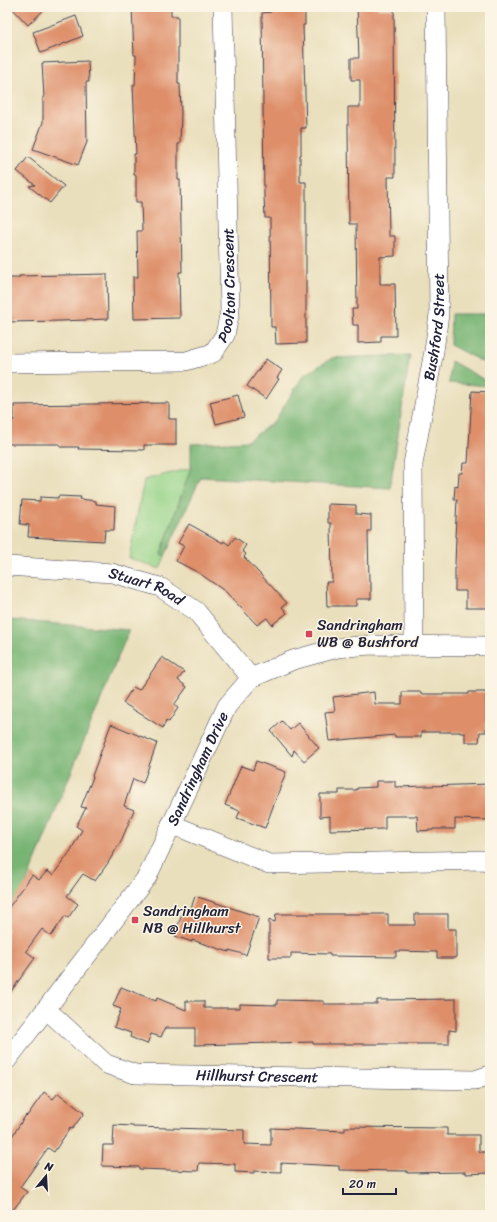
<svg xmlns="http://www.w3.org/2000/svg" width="497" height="1222" viewBox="0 0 497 1222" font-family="Sriracha,sans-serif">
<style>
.green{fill:#95d388;stroke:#5c7a62}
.forest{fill:#78b574;stroke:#4d6c58}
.building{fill:#de8e69}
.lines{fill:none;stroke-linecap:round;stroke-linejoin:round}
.street-casing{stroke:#403e4e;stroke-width:20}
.street{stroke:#fff;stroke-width:19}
.poi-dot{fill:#d1495b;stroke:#fcf5e5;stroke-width:1.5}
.labels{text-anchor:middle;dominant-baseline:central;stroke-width:3;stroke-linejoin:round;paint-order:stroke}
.street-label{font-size:15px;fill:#22223b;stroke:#fcf5e5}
.poi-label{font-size:15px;fill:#22223b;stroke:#fcf5e5;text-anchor:start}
</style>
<rect width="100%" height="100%" fill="#fcf5e5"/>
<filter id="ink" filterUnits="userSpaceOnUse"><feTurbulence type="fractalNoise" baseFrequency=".025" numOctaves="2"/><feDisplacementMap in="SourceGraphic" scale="8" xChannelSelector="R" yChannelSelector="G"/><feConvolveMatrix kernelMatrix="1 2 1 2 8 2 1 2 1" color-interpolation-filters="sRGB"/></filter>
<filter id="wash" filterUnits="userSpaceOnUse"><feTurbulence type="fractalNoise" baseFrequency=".012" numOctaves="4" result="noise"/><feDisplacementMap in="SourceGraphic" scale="16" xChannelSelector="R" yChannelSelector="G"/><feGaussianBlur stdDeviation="0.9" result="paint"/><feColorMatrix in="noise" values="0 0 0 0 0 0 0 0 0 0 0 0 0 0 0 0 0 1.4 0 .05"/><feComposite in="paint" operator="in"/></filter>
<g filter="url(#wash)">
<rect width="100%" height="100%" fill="#e9dfbc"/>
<!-- green -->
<polygon class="green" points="191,468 161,554 165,556 160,569 129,558 144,480"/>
<!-- forest -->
<g class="forest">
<polygon points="451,314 490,314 490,366 450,345"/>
<polygon points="410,355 390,488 201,477 165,556 161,554 191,468 191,444 247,441 274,422 303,376 332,358"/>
<polygon points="451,361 490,383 490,386 449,383"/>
<polygon points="10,620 129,630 23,891 7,910 7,679 10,678"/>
</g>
<g id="blocks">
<!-- building -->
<g class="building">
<polygon points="11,7 47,7 28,25"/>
<polygon points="132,7 163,7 163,9 171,9 171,16 178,16 178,84 180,84 181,113 180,144 178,144 178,180 180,180 182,272 179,272 180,318 134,319 133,277 138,277 137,231 142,231 141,202 136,202 136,175 134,175 134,154 136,154 133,85 135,85 136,55 134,55"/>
<polygon points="270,7 297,7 297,11 305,10 305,25 303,25 306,128 301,128 301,155 300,155 300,182 306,182 306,343 276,344 275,327 271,327 270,218 265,218 264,196 262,13 271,12"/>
<polygon points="357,7 378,7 378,9 394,9 395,177 388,177 389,236 395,236 395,256 380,257 380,284 395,284 396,336 381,336 381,342 358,343 358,325 353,325 352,309 357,309 356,224 349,224 348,129 348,107 360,107 360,80 351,80 351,58 359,58"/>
<polygon points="76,16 83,36 41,53 33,32"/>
<polygon points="88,61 89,82 86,82 87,142 78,165 33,149 43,122 43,97 44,97 42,63"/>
<polygon points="28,157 64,186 50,203 29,186 35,185 17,171"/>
<polygon points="107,274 108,319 61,321 7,322 7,278 19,278 19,276"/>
<polygon points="266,359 282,370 277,378 279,379 266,399 247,386"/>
<polygon points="472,391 490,392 490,608 466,608 466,591 455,591 455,565 456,537 455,537 457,500 454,500 455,486 458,487 459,473 462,473 463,463 468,463"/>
<polygon points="238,395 244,417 216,424 210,402"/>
<polygon points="169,403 169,419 176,419 176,445 144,445 144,450 78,449 79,447 60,447 60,444 7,444 7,421 14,420 14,405"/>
<polygon points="58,496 81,497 80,499 96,501 96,504 115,506 114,530 105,530 104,541 28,537 29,525 20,524 22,500 40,501 40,497 58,498"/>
<polygon points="328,504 356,505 356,514 371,515 371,531 368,531 369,582 371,582 371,599 356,599 356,606 327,606 326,582 332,582 331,523 328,523"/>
<polygon points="189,524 223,543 224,541 229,545 235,537 246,545 242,551 246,554 244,557 287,603 282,607 287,613 272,625 267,618 257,625 226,592 199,573 176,561 184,546 178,543"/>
<polygon points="162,657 184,672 178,680 187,687 174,705 178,708 169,722 166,720 163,728 123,703 133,687 139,690"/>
<polygon points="374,692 375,704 402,704 402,692 421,692 421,694 469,694 469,692 486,692 486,732 480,732 479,742 465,742 465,733 460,733 460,732 421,732 421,737 395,737 395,735 329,741 325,712 335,711 333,697"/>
<polygon points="282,721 290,730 298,723 319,748 304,761 294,750 292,756 271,731"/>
<polygon points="111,724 157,743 143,783 133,779 124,806 134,810 122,839 108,863 95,881 83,874 67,896 78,904 68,918 65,916 51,936 42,929 26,951 35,958 7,997 7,910 32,875 39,880 47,871 53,875 70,852 82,830 76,826 86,808 81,807 93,777 92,776"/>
<polygon points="256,761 286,772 265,828 237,818 240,811 225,805 241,766 253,770"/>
<polygon points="376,781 395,781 395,787 490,784 489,820 455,819 455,829 433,829 433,830 418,831 417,816 385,816 385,829 330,830 330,816 320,817 320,794 339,794 339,790 357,790 357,788 376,787"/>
<polygon points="195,896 259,917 246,955 229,950 229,952 192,940 192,942 175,936 183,910 190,912"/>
<polygon points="276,914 388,914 388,925 415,925 415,914 448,914 448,929 456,929 456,958 437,958 437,952 396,951 396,957 330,956 330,954 291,953 291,958 269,958 269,920 275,922"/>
<polygon points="121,987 156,1001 157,998 186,1010 186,1001 204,1001 204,1008 240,1008 240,1004 277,1005 277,1000 324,1001 324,1004 377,1004 377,1000 456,999 456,1031 449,1030 449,1044 313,1044 313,1042 195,1045 195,1028 165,1028 161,1037 151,1034 147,1044 130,1037 131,1033 114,1027 121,1009 113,1006"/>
<polygon points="44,1092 53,1099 58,1093 84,1113 72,1129 70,1128 54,1152 48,1148 20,1187 27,1192 9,1215 7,1215 7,1144 26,1115 27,1116"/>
<polygon points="114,1125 133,1126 133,1127 244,1130 244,1144 271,1145 271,1128 345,1131 345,1127 447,1128 447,1135 479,1135 479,1152 488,1152 489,1173 465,1174 465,1172 407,1173 407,1171 339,1170 339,1166 281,1163 281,1172 254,1171 254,1173 235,1172 235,1164 199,1163 198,1171 139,1169 139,1167 102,1166 103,1145 113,1145"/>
</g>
</g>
</g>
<g filter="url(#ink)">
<use href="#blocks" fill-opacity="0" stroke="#403e4e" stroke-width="1"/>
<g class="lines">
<defs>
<g id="street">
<path id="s1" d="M7,363L186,361L213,353L225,335L230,311L223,7"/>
<path id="s2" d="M7,566L112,573L160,587L196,611L251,678"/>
<path id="s3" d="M414,645L413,464L434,351L439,314L436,7"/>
<polyline points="171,824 269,864 486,860 490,863"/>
<path id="s4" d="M46,1009L106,1064L135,1074L475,1080L490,1075"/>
<path id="s5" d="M7,1060L147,877L227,706L251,678L293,660L337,648L370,645L490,646"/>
</g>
</defs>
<!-- street casing -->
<use href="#street" class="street-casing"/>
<!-- street -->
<use href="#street" class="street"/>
</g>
</g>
<!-- markers -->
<g class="poi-dot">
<rect x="305" y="630" width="8" height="8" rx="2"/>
<rect x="131" y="916" width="8" height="8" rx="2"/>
</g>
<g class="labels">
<!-- street labels -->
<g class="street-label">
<text stroke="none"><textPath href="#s1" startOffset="279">Poolton Crescent</textPath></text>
<text stroke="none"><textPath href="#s3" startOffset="320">Bushford Street</textPath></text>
<text stroke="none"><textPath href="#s2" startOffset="142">Stuart Road</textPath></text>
<text stroke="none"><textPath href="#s5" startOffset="350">Sandringham Drive</textPath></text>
<text stroke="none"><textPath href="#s4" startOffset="234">Hillhurst Crescent</textPath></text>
</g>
<!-- poi labels -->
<g class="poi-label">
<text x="317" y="625">Sandringham<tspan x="317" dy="17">WB @ Bushford</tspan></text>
<text x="143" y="911">Sandringham<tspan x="143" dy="17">NB @ Hillhurst</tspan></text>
</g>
</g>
<!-- margin -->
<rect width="497" height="1222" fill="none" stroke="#fcf5e5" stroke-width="24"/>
<!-- north arrow -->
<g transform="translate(46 1176) rotate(18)" stroke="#fcf5e5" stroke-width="3" paint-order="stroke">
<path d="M0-3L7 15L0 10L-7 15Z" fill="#22223b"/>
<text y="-6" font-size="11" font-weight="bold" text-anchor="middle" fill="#22223b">N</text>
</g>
<!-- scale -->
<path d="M343 1188v6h53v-6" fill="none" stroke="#22223b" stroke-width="2"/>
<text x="349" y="1188" font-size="12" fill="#22223b" stroke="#fcf5e5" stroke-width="3" paint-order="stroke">20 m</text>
</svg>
